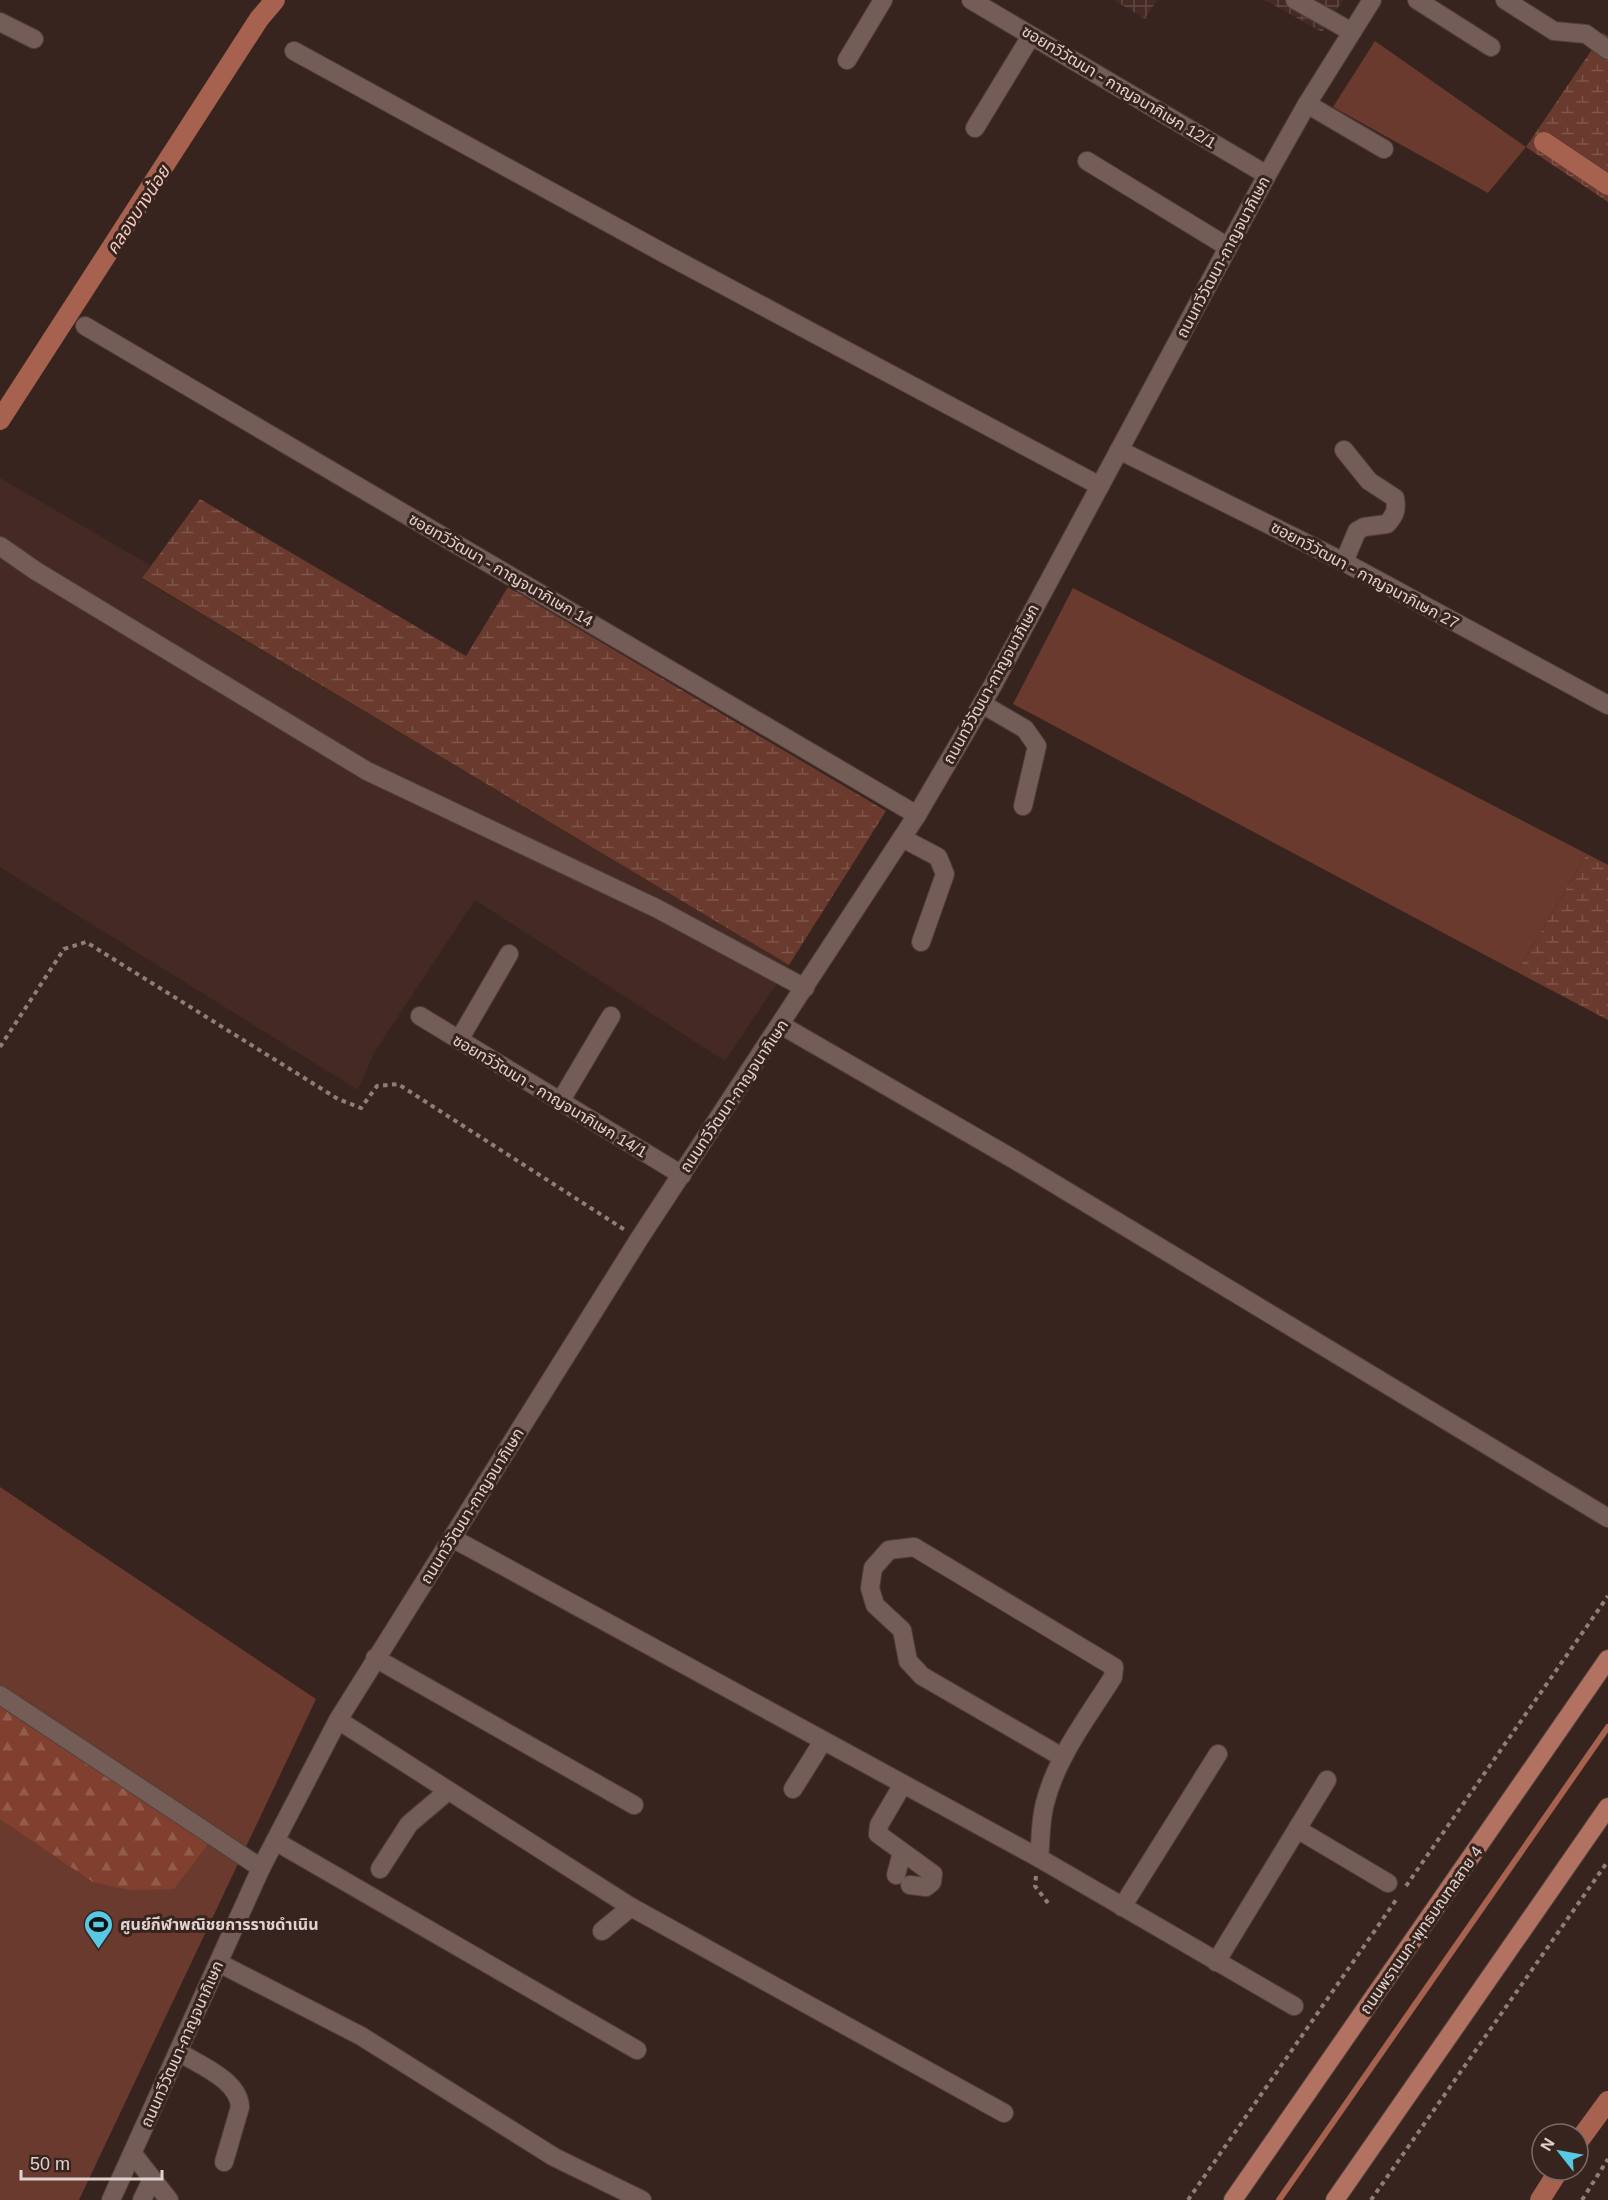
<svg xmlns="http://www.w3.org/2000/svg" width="1608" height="2200" viewBox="0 0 1608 2200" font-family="Helvetica,'Noto Sans Thai',sans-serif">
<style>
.built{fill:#452a24}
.industrial{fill:url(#industrial-grid)}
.grass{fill:#693a2d}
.forest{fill:url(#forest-firs)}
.wetland{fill:url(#wetland-marsh)}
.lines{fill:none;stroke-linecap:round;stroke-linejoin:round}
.stream{stroke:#a6624f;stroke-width:6}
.canal{stroke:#a6624f;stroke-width:20}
.minor-casing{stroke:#51403c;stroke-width:20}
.major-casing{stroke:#51403c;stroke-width:20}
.path{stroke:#8e7d79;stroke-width:4;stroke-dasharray:4.5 4.5;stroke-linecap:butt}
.minor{stroke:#745d56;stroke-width:18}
.major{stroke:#b27261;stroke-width:18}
.labels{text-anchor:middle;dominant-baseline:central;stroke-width:6;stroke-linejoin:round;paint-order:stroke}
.street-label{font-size:16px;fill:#e0d2cf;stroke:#38241e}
.poi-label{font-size:16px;font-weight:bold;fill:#e0d2cf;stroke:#38241e;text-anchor:start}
.water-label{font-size:18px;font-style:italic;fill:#f3cabf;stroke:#38241e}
</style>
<defs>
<pattern id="industrial-grid" width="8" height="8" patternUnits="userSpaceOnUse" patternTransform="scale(1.5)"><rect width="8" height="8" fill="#452a24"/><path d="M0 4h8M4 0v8" fill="none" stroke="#604843"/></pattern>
<pattern id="forest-firs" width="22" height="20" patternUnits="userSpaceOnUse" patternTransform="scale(1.5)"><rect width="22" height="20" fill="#81402f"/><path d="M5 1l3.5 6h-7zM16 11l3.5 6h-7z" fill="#935b4c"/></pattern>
<pattern id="wetland-marsh" width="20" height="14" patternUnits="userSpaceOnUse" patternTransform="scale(1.5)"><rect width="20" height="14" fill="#693a2d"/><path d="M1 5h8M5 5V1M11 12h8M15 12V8" fill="none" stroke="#7e564a"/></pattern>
</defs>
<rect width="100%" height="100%" fill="#38241e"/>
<!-- built -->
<polygon class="built" points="0,478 150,565 142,579 789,965 725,1061 475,900 375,1051 358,1090 0,867"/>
<!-- industrial -->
<g class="industrial">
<polygon points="1114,0 1157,0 1145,19"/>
<polygon points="1265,0 1343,0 1322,32"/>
</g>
<!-- grass -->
<g class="grass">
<polygon points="1375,41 1526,147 1488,193 1333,107"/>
<polygon points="1073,588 1587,854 1517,972 1013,704"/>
<polygon points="0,1487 316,1699 79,2200 0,2200"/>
</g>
<!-- forest -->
<polygon class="forest" points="0,1706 208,1844 174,1889 129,1890 93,1882 0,1819"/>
<!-- wetland -->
<g class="wetland">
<polygon points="1603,33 1608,36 1608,202 1526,147"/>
<polygon points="200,499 466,656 508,587 886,811 789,965 142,578"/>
<polygon points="1587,854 1608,865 1608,1020 1517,972"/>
</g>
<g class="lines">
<!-- stream -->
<polyline class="stream" points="1279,2200 1608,1727"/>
<!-- canal -->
<g class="canal">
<polyline points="1544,142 1608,185"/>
<polyline points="0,420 259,19 275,0"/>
<polyline points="1578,2142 1608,2101"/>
<polyline points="1540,2200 1559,2170"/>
</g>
<defs>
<g id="minor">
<polyline points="971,0 1267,175"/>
<polyline points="1295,0 1352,32"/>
<polyline points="1417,0 1491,47"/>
<polyline points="1505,0 1554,31 1586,34 1608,50"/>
<polyline points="0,22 34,39"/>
<polyline points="294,51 667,255 1100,486"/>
<polyline points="847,60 883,0"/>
<polyline points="1307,104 1384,149"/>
<polyline points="975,128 1031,36"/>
<polyline points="1087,161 1228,247"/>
<polyline points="85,326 917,815"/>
<polyline points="1119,450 1344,562 1608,705"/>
<polyline points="0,546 36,571 367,771 656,908 805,988"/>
<path d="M1344,562L1357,531L1364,527L1387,524C1395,515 1397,510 1395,498L1369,481L1344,450"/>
<polyline points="982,704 1025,729 1037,746 1023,806"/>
<polyline points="902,838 938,857 945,874 921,942"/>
<polyline points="420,1016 682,1175"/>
<polyline points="781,1025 1015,1160 1608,1518"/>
<polyline points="459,1040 509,954"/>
<polyline points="560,1102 611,1016"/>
<polyline points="452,1538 1039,1858 1294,2006"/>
<polyline points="375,1658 634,1805"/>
<polyline points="0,1695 261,1868"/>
<polyline points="338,1720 631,1907 1004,2113"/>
<polyline points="903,1784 879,1825 878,1834 933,1874 932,1882 926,1887 910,1885"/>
<polyline points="793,1789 823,1741"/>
<polyline points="1297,1829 1388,1883"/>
<polyline points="275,1841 637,2050"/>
<path d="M1039,1858C1041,1840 1040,1821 1045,1803C1057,1756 1088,1717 1113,1677L1114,1667L914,1547L889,1550L873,1568L870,1588L875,1605L902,1630L908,1661L922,1676L1062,1757"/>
<polyline points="380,1869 409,1824 448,1791"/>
<polyline points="896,1875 902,1852"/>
<polyline points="1122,1907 1218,1754"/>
<polyline points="602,1931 631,1907"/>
<polyline points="1216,1962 1327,1780"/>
<polyline points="219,1963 361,2036 554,2157 642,2200"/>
<path d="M179,2052C199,2065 239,2080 240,2107L224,2162"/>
<polyline points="133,2154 169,2200"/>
<polyline points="111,2200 261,1868 338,1720 639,1239 917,815 993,685 1267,175 1307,104 1372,0"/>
<polyline points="142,2200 152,2179"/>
</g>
<g id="major">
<polyline points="1233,2200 1608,1659"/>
<polyline points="1335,2200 1608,1807"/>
</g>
</defs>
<!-- minor casing -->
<use href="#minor" class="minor-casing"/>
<!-- major casing -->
<use href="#major" class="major-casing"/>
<!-- path -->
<g class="path">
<polyline points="0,1047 64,949 86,942 338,1099 361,1108 377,1086 398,1084 625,1230"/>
<polyline points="1036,1876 1035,1886 1048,1903"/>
<polyline points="1406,1886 1608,1596"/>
<polyline points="1188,2200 1396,1900"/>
<polyline points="1371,2200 1608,1861"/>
<polyline points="1582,2200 1608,2159"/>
</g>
<!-- minor -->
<use href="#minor" class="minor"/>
<!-- major -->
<use href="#major" class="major"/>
</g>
<!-- icons -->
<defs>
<symbol id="stadium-pin" viewBox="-11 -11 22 30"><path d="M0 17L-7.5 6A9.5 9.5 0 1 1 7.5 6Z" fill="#58c9e3" stroke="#38241e"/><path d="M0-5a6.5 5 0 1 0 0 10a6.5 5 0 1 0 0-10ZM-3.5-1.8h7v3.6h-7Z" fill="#111"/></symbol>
</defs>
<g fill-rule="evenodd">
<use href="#stadium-pin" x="82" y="1908" width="33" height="45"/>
</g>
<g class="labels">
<!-- street labels -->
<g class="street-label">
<text transform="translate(1119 87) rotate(31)">ซอยทวีวัฒนา - กาญจนาภิเษก 12/1</text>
<text transform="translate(1223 257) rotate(-62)">ถนนทวีวัฒนา-กาญจนาภิเษก</text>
<text transform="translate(501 570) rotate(30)">ซอยทวีวัฒนา - กาญจนาภิเษก 14</text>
<text transform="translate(1365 575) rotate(28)">ซอยทวีวัฒนา - กาญจนาภิเษก 27</text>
<text transform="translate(991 684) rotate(-61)">ถนนทวีวัฒนา-กาญจนาภิเษก</text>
<text transform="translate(550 1096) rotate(31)">ซอยทวีวัฒนา - กาญจนาภิเษก 14/1</text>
<text transform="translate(734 1096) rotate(-56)">ถนนทวีวัฒนา-กาญจนาภิเษก</text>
<text transform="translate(472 1506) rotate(-58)">ถนนทวีวัฒนา-กาญจนาภิเษก</text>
<text transform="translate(1421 1930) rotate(-55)">ถนนพรานนก-พุทธมณฑลสาย 4</text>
<text transform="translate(182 2044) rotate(-66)">ถนนทวีวัฒนา-กาญจนาภิเษก</text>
</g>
<!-- poi labels -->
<g class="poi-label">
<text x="120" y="1924">ศูนย์กีฬาพณิชยการราชดำเนิน</text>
</g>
<!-- water labels -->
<g class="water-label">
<text transform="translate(138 210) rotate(-57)">คลองบางน้อย</text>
</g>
</g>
<!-- north arrow -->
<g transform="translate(1560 2152) rotate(301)"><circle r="28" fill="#38241e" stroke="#7b6a65" stroke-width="1.5"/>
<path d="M0-4.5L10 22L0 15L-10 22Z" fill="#58c9e3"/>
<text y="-9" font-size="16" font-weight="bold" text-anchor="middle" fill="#e0d2cf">N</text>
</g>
<!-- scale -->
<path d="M21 2170v9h141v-9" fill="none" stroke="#e0d2cf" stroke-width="3"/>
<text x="30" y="2170" font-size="18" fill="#e0d2cf" stroke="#38241e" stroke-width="4.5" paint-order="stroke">50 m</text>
</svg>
